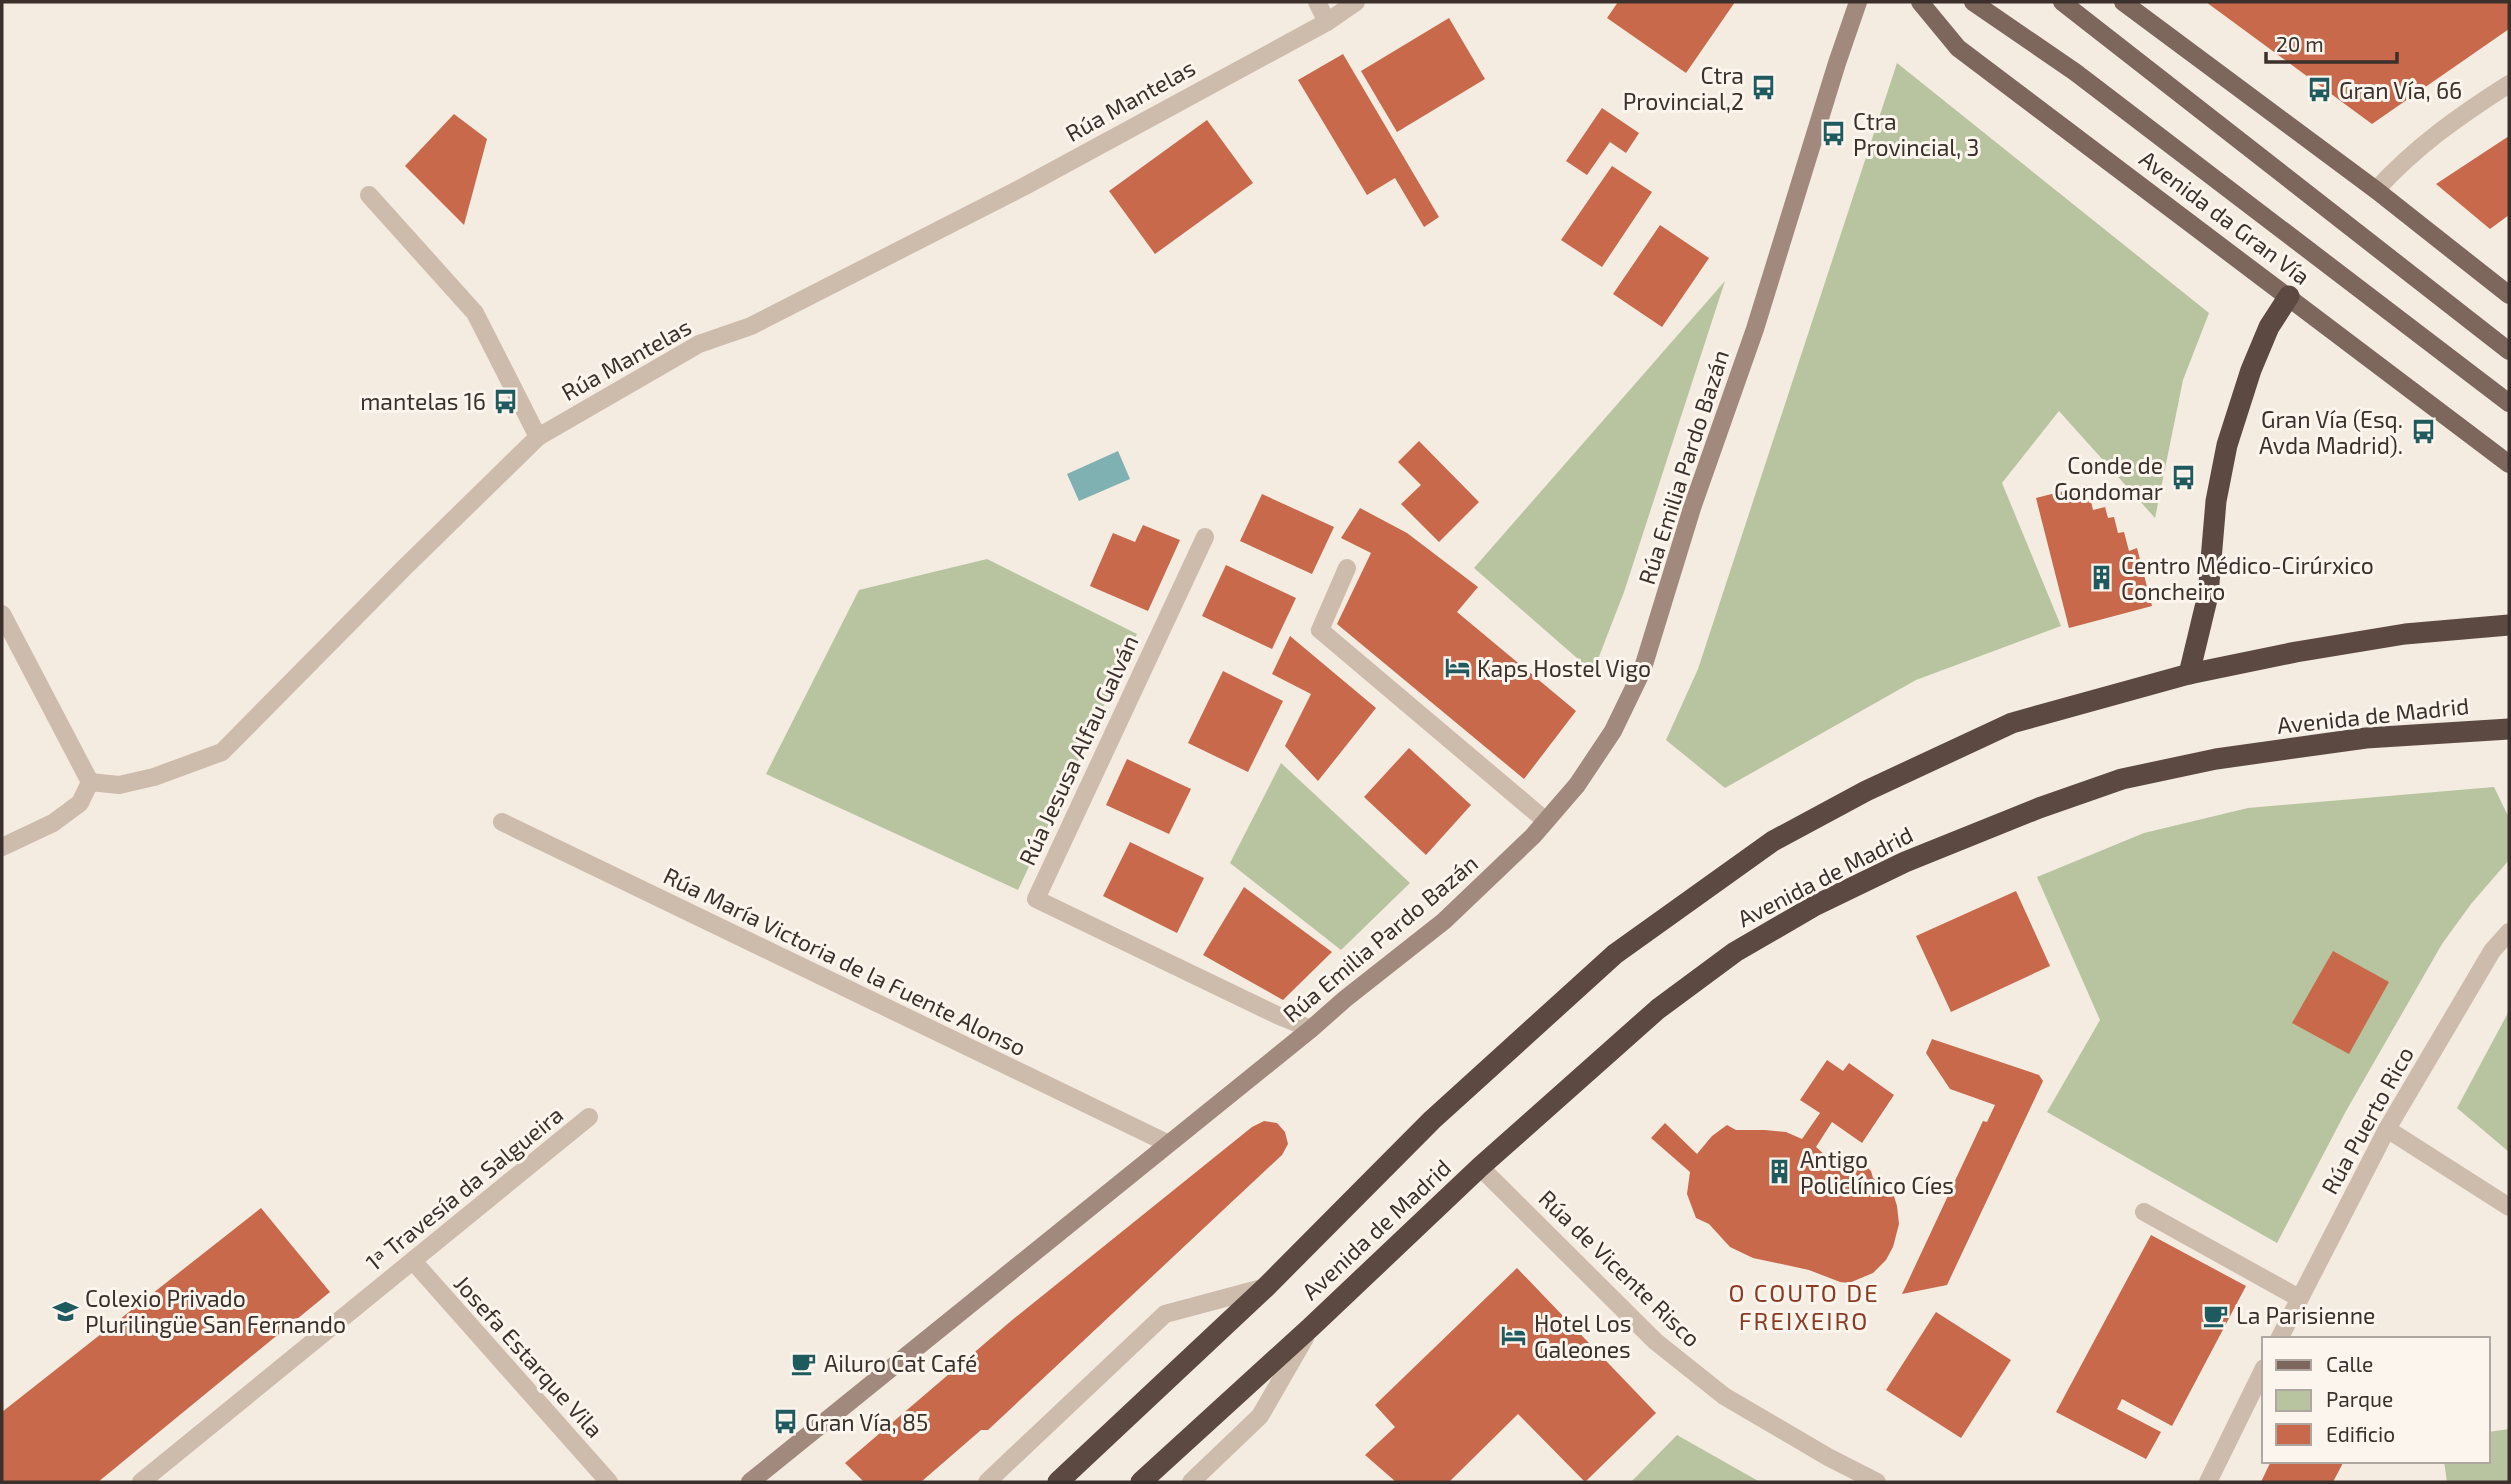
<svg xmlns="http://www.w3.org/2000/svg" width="2511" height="1484" viewBox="0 0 2511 1484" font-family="'Exo 2',sans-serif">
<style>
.green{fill:#b8c4a0}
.water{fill:#7fb0b2}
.building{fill:#c8694b}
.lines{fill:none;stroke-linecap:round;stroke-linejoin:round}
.lane{stroke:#cdbbac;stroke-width:18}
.street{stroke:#cdbbac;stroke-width:18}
.secondary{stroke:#a18a7d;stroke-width:18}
.primary{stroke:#7d675c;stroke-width:18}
.highway{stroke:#5c4a42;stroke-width:21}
.labels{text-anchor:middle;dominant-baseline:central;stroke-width:6;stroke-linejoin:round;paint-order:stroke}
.poi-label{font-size:23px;fill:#3b302b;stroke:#fbf5ee;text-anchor:start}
.street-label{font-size:23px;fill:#3b302b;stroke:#fbf5ee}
.neighbourhood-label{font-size:24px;letter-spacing:2px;fill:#8c3b22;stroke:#fbf5ee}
</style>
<rect width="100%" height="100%" fill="#f4ebe1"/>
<!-- green -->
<g class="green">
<polygon points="1897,63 2209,313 2183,380 2155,518 2059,411 2002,483 2061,626 1916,680 1725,788 1666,740 1698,669"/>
<polygon points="1725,281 1624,592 1593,672 1474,568"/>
<polygon points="987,559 1137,634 1018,890 766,774 859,590"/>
<polygon points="1281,763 1410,883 1341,950 1230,863"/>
<polygon points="2494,787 2509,818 2509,860 2471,904 2442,944 2346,1111 2277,1243 2047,1112 2100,1020 2037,877 2144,833 2248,808"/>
<polygon points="2509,1011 2509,1152 2457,1108"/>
<polygon points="2509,1429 2509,1482 2447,1482 2444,1461 2488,1461 2488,1432"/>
<polygon points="1677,1435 1760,1482 1631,1482"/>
</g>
<!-- water -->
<polygon class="water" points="1118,451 1130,479 1079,501 1067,474"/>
<!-- building -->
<g class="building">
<polygon points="1618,2 1735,2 1686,73 1607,18"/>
<polygon points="2206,2 2509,2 2509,29 2372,124"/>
<polygon points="1449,18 1485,79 1397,132 1361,71"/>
<polygon points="1343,54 1439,217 1424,227 1395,178 1367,195 1298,80"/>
<polygon points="1602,108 1639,133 1626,153 1610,142 1587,175 1566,161"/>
<polygon points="454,114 487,139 464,225 405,166"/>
<polygon points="1207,120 1253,183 1155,254 1109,191"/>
<polygon points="2509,136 2509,215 2490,229 2436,184"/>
<polygon points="1612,166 1652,192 1602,267 1561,240"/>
<polygon points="1660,225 1709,258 1662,327 1613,294"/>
<polygon points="1419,441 1479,502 1439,542 1401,504 1421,485 1398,462"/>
<polygon points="2087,485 2093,510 2105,507 2108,518 2114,517 2118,533 2124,532 2129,551 2137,548 2152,606 2069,628 2036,498"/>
<polygon points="1262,494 1334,527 1312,574 1240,541"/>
<polygon points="1360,508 1407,533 1478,587 1457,612 1576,711 1524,779 1337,624 1371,553 1341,538"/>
<polygon points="1143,525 1180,540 1148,611 1090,586 1113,533 1135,542"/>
<polygon points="1226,565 1296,598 1272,649 1202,616"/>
<polygon points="1290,636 1376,708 1318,781 1285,746 1311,694 1272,674"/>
<polygon points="1223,671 1283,701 1248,772 1188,743"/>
<polygon points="1409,748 1471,805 1426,855 1364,797"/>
<polygon points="1127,759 1191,789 1169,834 1106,805"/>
<polygon points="1130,842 1204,878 1177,933 1103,896"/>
<polygon points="1244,887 1332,952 1283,1000 1203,955"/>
<polygon points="2016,891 2050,966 1951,1012 1916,936"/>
<polygon points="2333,951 2389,982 2349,1054 2292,1023"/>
<polygon points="1932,1039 2039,1075 2043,1081 1947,1285 1902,1294 1983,1121 1987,1122 1995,1105 1950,1089 1926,1053"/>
<polygon points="1827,1060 1843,1071 1849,1063 1894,1095 1862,1143 1832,1122 1816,1147 1826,1156 1842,1156 1865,1165 1871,1171 1873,1178 1893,1193 1897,1206 1899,1224 1893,1247 1886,1260 1873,1273 1849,1283 1840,1282 1809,1270 1753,1258 1730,1247 1709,1224 1696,1218 1687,1194 1690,1172 1651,1138 1665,1123 1697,1154 1712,1136 1727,1125 1736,1130 1765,1130 1786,1132 1802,1139 1820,1113 1800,1100"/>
<polygon points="1264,1121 1277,1123 1285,1132 1288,1144 1282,1155 988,1430 981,1430 921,1482 864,1482 845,1463 1011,1321 1252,1127"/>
<polygon points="261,1208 330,1292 98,1482 2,1482 2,1412"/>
<polygon points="2151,1235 2246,1286 2172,1426 2122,1399 2117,1409 2161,1432 2146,1459 2056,1412"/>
<polygon points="1517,1268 1656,1413 1585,1482 1518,1414 1449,1482 1396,1482 1365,1455 1395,1427 1375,1405"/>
<polygon points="1936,1312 2011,1360 1961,1438 1886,1390"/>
<polygon points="2271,1461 2344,1461 2333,1482 2261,1482"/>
</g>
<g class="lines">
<!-- lane -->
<g class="lane">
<polyline points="1347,568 1320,630 1546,821"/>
<polyline points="2144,1212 2299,1298"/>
</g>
<!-- street -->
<g class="street">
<polyline points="1317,2 1327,22"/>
<path d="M2376,190C2415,147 2460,115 2509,84"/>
<polyline points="369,195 475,313 538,437"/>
<polyline points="1205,537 1036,899 1279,1016 1311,1029"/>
<polyline points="2,614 90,782"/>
<polyline points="90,782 119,785 154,777 222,752 404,568 538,437 699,344 751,326 1025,186 1327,22 1356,2"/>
<polyline points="502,822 1167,1143"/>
<polyline points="2,847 53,823 80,803 90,782"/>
<polyline points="2387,1129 2509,1207"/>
<polyline points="1480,1167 1655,1341 1724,1396 1828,1457 1877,1482"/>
<polyline points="413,1261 609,1482"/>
<polyline points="2279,1339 2387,1129 2492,951 2509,932"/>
<polyline points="141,1482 589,1117"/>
<polyline points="987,1482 1165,1314 1266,1287"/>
<polyline points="1191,1482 1260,1416 1305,1338"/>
<polyline points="2208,1482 2264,1368"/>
</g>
<!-- secondary -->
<polyline class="secondary" points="750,1482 1311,1029 1345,999 1444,921 1533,836 1577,785 1613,731 1642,671 1692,508 1755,329 1837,63 1858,2"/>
<!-- primary -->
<g class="primary">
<polyline points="1920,2 1958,48 2509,464"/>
<polyline points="1973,2 2075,72 2509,403"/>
<polyline points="2062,2 2509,351"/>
<polyline points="2123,2 2376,190 2509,295"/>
</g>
<!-- highway -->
<g class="highway">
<polyline points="2189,674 2208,595 2216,501 2227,445 2251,370 2269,327 2289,296"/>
<polyline points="1058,1482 1266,1287 1432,1120 1615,954 1773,841 1866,791 2012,723 2189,674 2296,652 2405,634 2509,625"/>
<polyline points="1141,1482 1311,1327 1480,1167 1658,1009 1735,952 1816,905 1905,862 2039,808 2122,779 2216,759 2366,738 2509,729"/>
</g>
</g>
<!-- icons -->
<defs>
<symbol id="bus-bare" viewBox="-9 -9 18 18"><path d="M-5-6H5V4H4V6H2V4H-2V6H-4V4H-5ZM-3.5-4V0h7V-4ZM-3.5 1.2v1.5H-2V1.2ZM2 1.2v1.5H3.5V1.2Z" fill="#1f5a5e" stroke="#fbf5ee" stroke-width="2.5" paint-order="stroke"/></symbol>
<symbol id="building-bare" viewBox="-9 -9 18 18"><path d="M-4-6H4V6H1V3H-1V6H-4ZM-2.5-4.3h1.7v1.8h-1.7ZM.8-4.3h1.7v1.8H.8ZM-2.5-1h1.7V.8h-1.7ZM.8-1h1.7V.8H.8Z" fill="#1f5a5e" stroke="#fbf5ee" stroke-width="2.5" paint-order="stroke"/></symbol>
<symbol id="hotel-bare" viewBox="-9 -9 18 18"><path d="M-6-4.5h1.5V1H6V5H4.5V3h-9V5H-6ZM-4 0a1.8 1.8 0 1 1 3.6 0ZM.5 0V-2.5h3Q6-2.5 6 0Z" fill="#1f5a5e" stroke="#fbf5ee" stroke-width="2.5" paint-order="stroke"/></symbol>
<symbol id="school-bare" viewBox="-9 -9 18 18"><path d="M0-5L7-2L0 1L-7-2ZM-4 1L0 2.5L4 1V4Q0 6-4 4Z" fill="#1f5a5e" stroke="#fbf5ee" stroke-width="2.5" paint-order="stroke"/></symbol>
<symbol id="cafe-bare" viewBox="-9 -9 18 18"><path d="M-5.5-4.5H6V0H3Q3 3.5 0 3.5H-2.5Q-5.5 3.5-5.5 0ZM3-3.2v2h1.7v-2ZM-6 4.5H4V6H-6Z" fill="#1f5a5e" stroke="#fbf5ee" stroke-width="2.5" paint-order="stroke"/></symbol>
</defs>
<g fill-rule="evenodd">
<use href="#bus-bare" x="1746" y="70" width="35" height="35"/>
<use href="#bus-bare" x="2302" y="72" width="35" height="35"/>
<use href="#bus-bare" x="1816" y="116" width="35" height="35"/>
<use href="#bus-bare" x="488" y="384" width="35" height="35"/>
<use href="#bus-bare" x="2406" y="414" width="35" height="35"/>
<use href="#bus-bare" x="2166" y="460" width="35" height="35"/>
<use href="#building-bare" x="2084" y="560" width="35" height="35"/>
<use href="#hotel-bare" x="1440" y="650" width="35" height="35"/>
<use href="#building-bare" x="1762" y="1154" width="35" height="35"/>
<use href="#school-bare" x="48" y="1294" width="35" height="35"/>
<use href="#cafe-bare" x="2198" y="1298" width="35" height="35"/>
<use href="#hotel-bare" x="1496" y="1318" width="35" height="35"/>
<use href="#cafe-bare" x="786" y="1346" width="35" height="35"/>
<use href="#bus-bare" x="768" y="1404" width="35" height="35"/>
</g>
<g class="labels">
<!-- poi labels -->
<g class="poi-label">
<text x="1744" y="75" text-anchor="end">Ctra<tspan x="1744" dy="26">Provincial,2</tspan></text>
<text x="2339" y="90">Gran Vía, 66</text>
<text x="1853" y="121">Ctra<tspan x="1853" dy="26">Provincial, 3</tspan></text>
<text x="486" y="401" text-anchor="end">mantelas 16</text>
<text x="2403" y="419" text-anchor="end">Gran Vía (Esq.<tspan x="2403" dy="26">Avda Madrid).</tspan></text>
<text x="2163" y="465" text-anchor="end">Conde de<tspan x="2163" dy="26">Gondomar</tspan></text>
<text x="2121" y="565">Centro Médico-Cirúrxico<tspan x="2121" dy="26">Concheiro</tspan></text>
<text x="1477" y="668">Kaps Hostel Vigo</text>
<text x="1800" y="1159">Antigo<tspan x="1800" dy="26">Policlínico Cíes</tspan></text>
<text x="85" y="1298">Colexio Privado<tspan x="85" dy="26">Plurilingüe San Fernando</tspan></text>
<text x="2236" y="1315">La Parisienne</text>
<text x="1534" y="1323">Hotel Los<tspan x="1534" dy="26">Galeones</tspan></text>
<text x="824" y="1363">Ailuro Cat Café</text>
<text x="805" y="1422">Gran Vía, 85</text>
</g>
<!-- street labels -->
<g class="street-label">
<text transform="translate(1130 100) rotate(-29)">Rúa Mantelas</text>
<text transform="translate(2225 217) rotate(37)">Avenida da Gran Vía</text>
<text transform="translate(626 359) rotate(-29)">Rúa Mantelas</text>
<text transform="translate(1683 467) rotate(-72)">Rúa Emilia Pardo Bazán</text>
<text transform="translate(2373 715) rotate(-6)">Avenida de Madrid</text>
<text transform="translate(1078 750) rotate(-65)">Rúa Jesusa Alfau Galván</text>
<text transform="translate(1825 876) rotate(-27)">Avenida de Madrid</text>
<text transform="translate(1380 938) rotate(-40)">Rúa Emilia Pardo Bazán</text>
<text transform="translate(845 961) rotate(26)">Rúa María Victoria de la Fuente Alonso</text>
<text transform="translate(2367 1120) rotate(-61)">Rúa Puerto Rico</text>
<text transform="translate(464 1188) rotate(-39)">1ª Travesía da Salgueira</text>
<text transform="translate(1376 1229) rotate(-43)">Avenida de Madrid</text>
<text transform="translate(1620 1268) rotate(44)">Rúa de Vicente Risco</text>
<text transform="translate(529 1356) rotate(48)">Josefa Estarque Vila</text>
</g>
<!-- neighbourhood labels -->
<g class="neighbourhood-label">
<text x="1804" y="1292">O COUTO DE<tspan x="1804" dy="28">FREIXEIRO</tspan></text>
</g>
</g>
<!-- border -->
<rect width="2511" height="1484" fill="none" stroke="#3b302b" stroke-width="7"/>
<!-- legend -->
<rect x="2262" y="1337" width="228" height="126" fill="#fbf5ee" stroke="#aea6a0" stroke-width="2"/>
<rect x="2276" y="1360" width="35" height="10" fill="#7d675c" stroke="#aea6a0" stroke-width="2"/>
<text x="2326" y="1372" font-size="21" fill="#3b302b">Calle</text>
<rect x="2276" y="1390" width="35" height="21" fill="#b8c4a0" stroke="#aea6a0" stroke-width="2"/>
<text x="2326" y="1407" font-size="21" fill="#3b302b">Parque</text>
<rect x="2276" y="1424" width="35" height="21" fill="#c8694b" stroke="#aea6a0" stroke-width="2"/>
<text x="2326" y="1442" font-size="21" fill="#3b302b">Edificio</text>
<!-- scale -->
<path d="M2266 52v10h131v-10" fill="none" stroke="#3b302b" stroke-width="3.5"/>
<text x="2276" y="52" font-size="21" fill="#3b302b" stroke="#fbf5ee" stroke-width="5" paint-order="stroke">20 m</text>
</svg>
